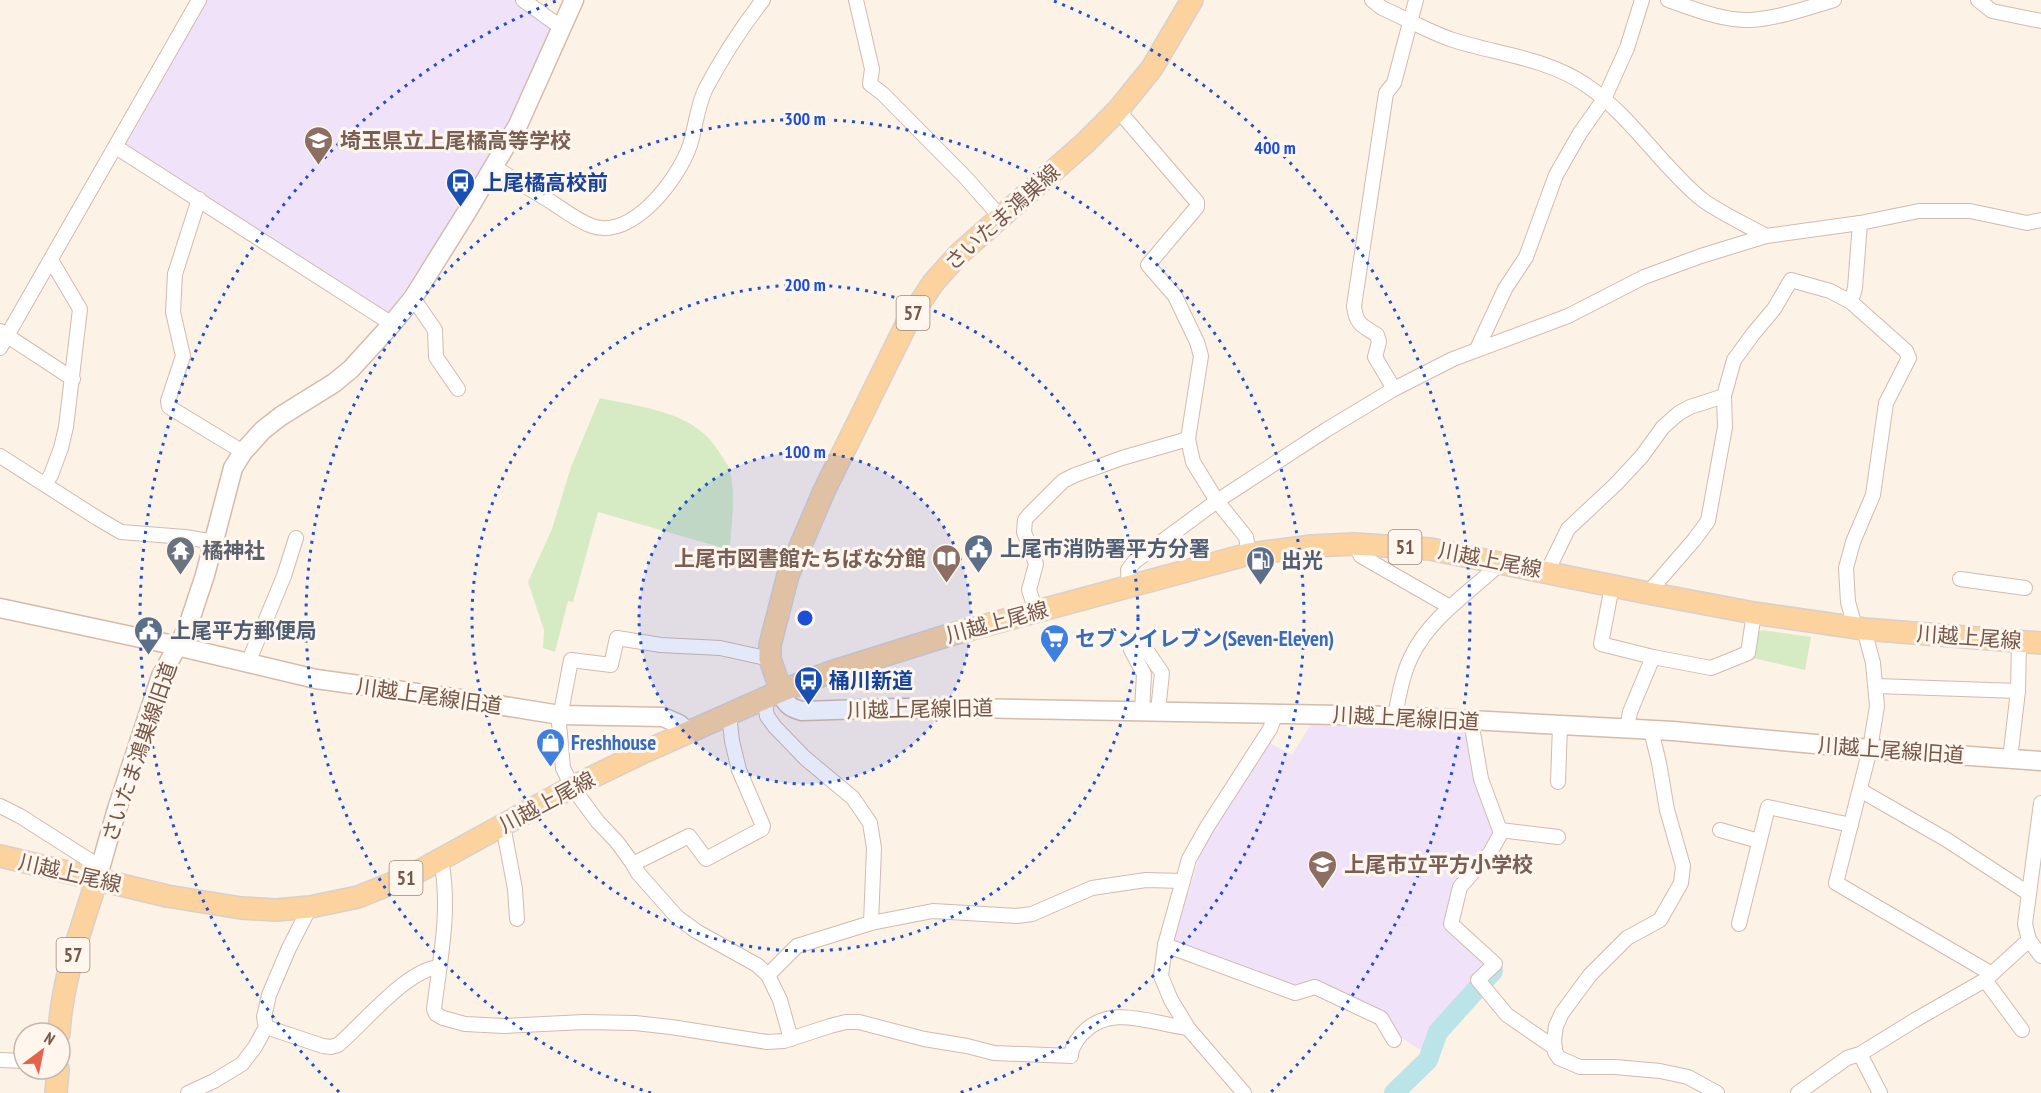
<svg xmlns="http://www.w3.org/2000/svg" width="2041" height="1093" viewBox="0 0 2041 1093" font-family="'PT Sans Narrow','Noto Sans JP',sans-serif">
<style>
.education{fill:#efe2f9}
.green{fill:#d6ebc4}
.lines{fill:none;stroke-linecap:round;stroke-linejoin:round}
.river{stroke:#bae4e7;stroke-width:20}
.street-casing{stroke:#d1bbae;stroke-width:16}
.secondary-casing{stroke:#d4bbac;stroke-width:21}
.primary-casing{stroke:#d9d0cc;stroke-width:24}
.street{stroke:#fff;stroke-width:14}
.secondary{stroke:#fff;stroke-width:18}
.primary{stroke:#fcd29e;stroke-width:21}
.ring{fill:none;stroke:#1d4ed8;stroke-width:3;stroke-dasharray:3 6}
.labels{text-anchor:middle;dominant-baseline:central;stroke-width:6;stroke-linejoin:round;paint-order:stroke}
.shield{fill:#fff6ed;stroke:#9f877b;stroke-width:1.5}
.shield-label{font-size:20px;font-weight:bold;fill:#76574a}
.education-label{font-size:21px;font-weight:bold;fill:#785e54;stroke:#fff6ed;text-anchor:start}
.transit-label{font-size:21px;font-weight:bold;fill:#164399;stroke:#fff6ed;text-anchor:start}
.street-label{font-size:21px;fill:#76574a;stroke:#fff6ed}
.service-label{font-size:21px;font-weight:bold;fill:#4e5e75;stroke:#fff6ed;text-anchor:start}
.worship-label{font-size:21px;font-weight:bold;fill:#5b616d;stroke:#fff6ed;text-anchor:start}
.shop-label{font-size:21px;font-weight:bold;fill:#366cbe;stroke:#fff6ed;text-anchor:start}
.centre{fill:#1d4ed8;stroke:#fff6ed;stroke-width:3}
.ring-label{font-size:18px;text-anchor:middle;font-weight:bold;fill:#1d4ed8;stroke:#fff6ed;stroke-width:6;stroke-linejoin:round;paint-order:stroke}
</style>
<rect width="100%" height="100%" fill="#fdf2e6"/>
<!-- education -->
<g class="education">
<polygon points="205,0 517,0 550,25 551,31 504,132 475,183 390,313 385,314 124,147 123,142"/>
<polygon points="1314,719 1464,727 1470,730 1495,834 1448,925 1487,965 1432,1028 1424,1048 1419,1049 1400,1037 1385,1017 1324,984 1311,983 1294,989 1172,945 1204,842 1230,799 1270,743 1292,755"/>
</g>
<!-- green -->
<g class="green">
<path d="M600,398C644,408 697,411 721,455C724,460 729,466 730,471C736,496 731,525 730,550L598,512L573,602L568,601L555,652L543,648L544,630L528,582L552,529L571,467Z"/>
<polygon points="1762,630 1811,637 1805,670 1753,658 1757,633"/>
</g>
<g class="lines">
<!-- river -->
<polyline class="river" points="1394,1093 1428,1060 1438,1032 1493,971"/>
<defs>
<g id="street">
<polyline points="523,0 562,28"/>
<polyline points="856,0 872,69 870,84 883,94 966,178 996,212 1002,215"/>
<path d="M1372,0L1382,8C1405,18 1429,32 1453,40C1496,54 1547,58 1586,85C1631,116 1658,162 1699,197C1714,210 1747,225 1766,236"/>
<path d="M1668,0C1694,9 1723,21 1751,20C1779,18 1807,8 1834,0"/>
<polyline points="1978,0 1992,11 2041,21"/>
<polyline points="1118,110 1197,202 1197,207 1148,265 1175,296 1197,342 1201,356 1188,439 1193,462 1217,501 1246,537 1249,554"/>
<polyline points="116,147 392,324"/>
<path d="M494,167C514,179 533,191 553,203C565,211 578,221 592,226C633,240 679,178 690,145C696,126 697,106 706,88C722,58 742,27 763,0"/>
<polyline points="199,199 175,274 173,312 183,356 168,401 169,407 243,452"/>
<polyline points="413,298 435,330 436,357 458,389"/>
<polyline points="1851,302 1855,288 1860,223"/>
<polyline points="0,331 73,379"/>
<polyline points="0,348 199,0"/>
<polyline points="1477,349 1505,289 1526,257 1556,175 1580,133 1604,99 1627,48 1642,0"/>
<path d="M1394,389L1375,357L1379,342L1377,335C1363,326 1356,325 1354,306L1386,93L1394,83L1416,0"/>
<polyline points="0,456 97,518 121,532 185,537 214,542"/>
<polyline points="45,484 51,475 61,448 66,427 80,309 51,260"/>
<polyline points="1354,544 1361,556 1450,607"/>
<polyline points="1547,572 1568,529 1616,484 1642,456 1663,427 1679,413 1690,407 1724,396"/>
<polyline points="1960,579 2025,588"/>
<polyline points="1129,586 1128,570 1134,562 1217,501 1326,430 1394,389 1453,359 1568,316 1644,277 1701,256 1766,236 1860,223 1919,211 1970,211 2027,223 2041,220"/>
<polyline points="1612,586 1601,644 1653,657 1711,668 1748,653 1754,613"/>
<polyline points="1648,593 1694,540 1708,521 1725,427 1724,396 1734,360 1753,334 1774,309 1791,280 1830,291 1851,302 1906,351 1909,358 1886,403 1873,495 1853,542 1846,568 1848,602 1855,627"/>
<polyline points="1036,611 1029,590 1036,564 1024,532 1025,520 1029,515 1063,481 1075,475 1122,458 1188,439"/>
<polyline points="1864,629 1873,663 1877,706 1870,749 1836,883 1992,974"/>
<polyline points="770,659 720,648 661,645 617,638 611,665 571,660 559,723 563,768 572,787 598,822 617,842 633,864 638,873 677,917 696,931 757,965 768,975 780,1000 791,1039"/>
<polyline points="248,663 284,576 296,538"/>
<polyline points="1876,686 2018,691"/>
<polyline points="764,698 767,716 775,727 805,758 853,798 870,823 874,848 871,923"/>
<polyline points="1142,711 1144,674 1131,650 1141,642 1162,673 1158,711"/>
<path d="M1395,716C1399,696 1402,676 1411,657C1430,617 1470,592 1501,563"/>
<polyline points="1471,721 1481,779 1501,833 1490,853 1460,887 1451,924 1495,964 1478,980 1507,1015 1555,1048"/>
<polyline points="1627,729 1630,712 1653,657"/>
<polyline points="1651,730 1659,763 1667,810 1683,866 1681,883 1660,920 1627,938 1590,975 1562,1013 1556,1026 1554,1040 1555,1052 1559,1058 1580,1067 1615,1067 1660,1071 1688,1077 1717,1093"/>
<polyline points="2010,759 2018,691 2019,641"/>
<polyline points="1558,782 1560,726"/>
<polyline points="1860,790 1947,840 2028,893"/>
<polyline points="2041,803 2025,924 2029,940 2041,956"/>
<polyline points="0,806 20,816 100,867"/>
<polyline points="503,825 515,889 517,919"/>
<polyline points="1500,830 1558,837"/>
<polyline points="1720,830 1759,841"/>
<path d="M441,860C451,909 440,959 434,1009L436,1014L443,1018L465,1024L504,1026L584,1022L635,1023L671,1027L767,1042L784,1041L830,1026L846,1022H859L924,1039L967,1046L994,1053L1071,1056C1071,1048 1076,1041 1081,1035C1110,1002 1152,1024 1188,1028"/>
<polyline points="633,864 689,836 706,859 762,829 763,826 739,770 732,741 729,714"/>
<polyline points="1739,924 1768,807 1851,825"/>
<polyline points="1165,945 1295,993 1315,987 1381,1018 1394,1040"/>
<polyline points="768,975 797,946 871,923 933,911 1017,916 1032,914 1092,888 1146,880 1183,881"/>
<polyline points="1985,980 2022,1030"/>
<path d="M266,1027L323,1046L331,1047L338,1045C364,1023 406,970 439,967"/>
<polyline points="1860,1054 1880,1093"/>
<polyline points="0,1060 24,1061"/>
<polyline points="188,1093 214,1081 242,1064 255,1047 266,1027 264,1017 269,995 289,948 310,907"/>
<polyline points="1244,1093 1188,1028 1171,1000 1161,976 1165,945 1189,859 1207,827 1270,729 1276,713"/>
<polyline points="1798,1093 1847,1058 1860,1054 1915,1020 1985,980 2029,940"/>
</g>
<g id="secondary">
<polyline points="0,608 164,643 316,679 460,699 560,715 663,717 679,724 688,732"/>
<path d="M781,691C785,704 790,708 802,711L898,708H967L1395,716L1673,731L1870,749L2041,761"/>
<polyline points="97,879 117,809 161,676 187,629 205,575 233,468 243,452 263,430 281,416 334,383 351,369 392,324 413,298 468,210 518,125 574,0"/>
</g>
<g id="primary">
<polyline points="781,691 770,659 770,645 788,575 824,491 908,321 933,283 959,254 1085,143 1118,110 1152,68 1192,0"/>
<polyline points="0,856 167,896 241,908 276,910 310,907 358,897 412,875 572,787 644,752 781,691 831,672 946,636 1249,554 1312,546 1354,544 1430,549 1648,593 1754,613 1864,629 2041,643"/>
<path d="M59,1033C62,979 81,930 97,879"/>
<polyline points="56,1093 58,1069"/>
</g>
</defs>
<!-- street casing -->
<use href="#street" class="street-casing"/>
<!-- secondary casing -->
<use href="#secondary" class="secondary-casing"/>
<!-- primary casing -->
<use href="#primary" class="primary-casing"/>
<!-- street -->
<use href="#street" class="street"/>
<!-- secondary -->
<use href="#secondary" class="secondary"/>
<!-- primary -->
<use href="#primary" class="primary"/>
</g>
<!-- distance rings -->
<circle cx="805" cy="618" r="166" fill="#1d4ed8" fill-opacity=".12"/>
<g class="ring">
<circle cx="805" cy="618" r="166"/>
<circle cx="805" cy="618" r="333"/>
<path d="M651 1093A499 499 0 1 1 959 1093"/>
<path d="M339 1092A665 665 0 0 1 556 1M1054 1A665 665 0 0 1 1271 1092"/>
</g>
<!-- icons -->
<defs>
<symbol id="school-pin" viewBox="-11 -11 22 30"><path d="M0 17L-7.5 6A9.5 9.5 0 1 1 7.5 6Z" fill="#8d6e63" stroke="#fff6ed"/><path d="M0-5L7-2L0 1L-7-2ZM-4 1L0 2.5L4 1V4Q0 6-4 4Z" fill="#fff"/></symbol>
<symbol id="bus-pin" viewBox="-11 -11 22 30"><path d="M0 17L-7.5 6A9.5 9.5 0 1 1 7.5 6Z" fill="#1a4fb4" stroke="#fff6ed"/><path d="M-5-6H5V4H4V6H2V4H-2V6H-4V4H-5ZM-3.5-4V0h7V-4ZM-3.5 1.2v1.5H-2V1.2ZM2 1.2v1.5H3.5V1.2Z" fill="#fff"/></symbol>
<symbol id="civic-pin" viewBox="-11 -11 22 30"><path d="M0 17L-7.5 6A9.5 9.5 0 1 1 7.5 6Z" fill="#5c6f8a" stroke="#fff6ed"/><path d="M-.6-6.5H3V-4.5H.6V-3L4-1V1h2V6H-6V1h2V-1L-.6-3ZM-1.2 2.5V6h2.4V2.5Z" fill="#fff"/></symbol>
<symbol id="temple-pin" viewBox="-11 -11 22 30"><path d="M0 17L-7.5 6A9.5 9.5 0 1 1 7.5 6Z" fill="#6b7280" stroke="#fff6ed"/><path d="M0-6L5-2H3V0L6.5 2.5H4V6H1.5V3h-3V6H-4V2.5H-6.5L-3 0V-2H-5Z" fill="#fff"/></symbol>
<symbol id="library-pin" viewBox="-11 -11 22 30"><path d="M0 17L-7.5 6A9.5 9.5 0 1 1 7.5 6Z" fill="#8d6e63" stroke="#fff6ed"/><path d="M-6-4Q-3-5.5-.7-3.5V5Q-3 3-6 4ZM6-4Q3-5.5 .7-3.5V5Q3 3 6 4Z" fill="#fff"/></symbol>
<symbol id="fuel-pin" viewBox="-11 -11 22 30"><path d="M0 17L-7.5 6A9.5 9.5 0 1 1 7.5 6Z" fill="#5c6f8a" stroke="#fff6ed"/><path d="M-5.5-6h7V0h2V4h1.3V-2.5L3-4.5l.8-.8L6-3V5H2.5V1h-1V6h-7ZM-4.2-4.7v3.2H.2V-4.7Z" fill="#fff"/></symbol>
<symbol id="supermarket-pin" viewBox="-11 -11 22 30"><path d="M0 17L-7.5 6A9.5 9.5 0 1 1 7.5 6Z" fill="#3f7fe0" stroke="#fff6ed"/><path d="M-6-5.5h2.5l.6 2H6L4.5 2H-2.5L-4.4-4H-6ZM-1.5 3.2a1.3 1.3 0 1 0 .1 0ZM3 3.2a1.3 1.3 0 1 0 .1 0Z" fill="#fff"/></symbol>
<symbol id="shop-pin" viewBox="-11 -11 22 30"><path d="M0 17L-7.5 6A9.5 9.5 0 1 1 7.5 6Z" fill="#3f7fe0" stroke="#fff6ed"/><path d="M-5-2.5h2.3a2.7 3.5 0 0 1 5.4 0H5L5.5 6h-11ZM-1.5-2.5h3a1.5 2.3 0 0 0-3 0Z" fill="#fff"/></symbol>
</defs>
<g fill-rule="evenodd">
<use href="#school-pin" x="302" y="124" width="33" height="45"/>
<use href="#bus-pin" x="444" y="166" width="33" height="45"/>
<use href="#civic-pin" x="962" y="532" width="33" height="45"/>
<use href="#temple-pin" x="164" y="534" width="33" height="45"/>
<use href="#library-pin" x="930" y="542" width="33" height="45"/>
<use href="#fuel-pin" x="1244" y="544" width="33" height="45"/>
<use href="#civic-pin" x="132" y="614" width="33" height="45"/>
<use href="#supermarket-pin" x="1038" y="622" width="33" height="45"/>
<use href="#bus-pin" x="792" y="664" width="33" height="45"/>
<use href="#shop-pin" x="534" y="726" width="33" height="45"/>
<use href="#school-pin" x="1306" y="848" width="33" height="45"/>
</g>
<g class="labels">
<!-- shield labels -->
<g class="shield">
<rect x="896.5" y="296" width="33" height="34" rx="4.5"/>
<rect x="1388.5" y="530" width="33" height="34" rx="4.5"/>
<rect x="389.5" y="861" width="33" height="34" rx="4.5"/>
<rect x="56.5" y="938" width="33" height="34" rx="4.5"/>
</g>
<g class="shield-label">
<text x="913" y="313">57</text>
<text x="1405" y="547">51</text>
<text x="406" y="878">51</text>
<text x="73" y="955">57</text>
</g>
<!-- education labels -->
<g class="education-label">
<text x="340" y="140">埼玉県立上尾橘高等学校</text>
<text x="926" y="558" text-anchor="end">上尾市図書館たちばな分館</text>
<text x="1344" y="864">上尾市立平方小学校</text>
</g>
<!-- transit labels -->
<g class="transit-label">
<text x="482" y="182">上尾橘高校前</text>
<text x="829" y="680">桶川新道</text>
</g>
<!-- street labels -->
<g class="street-label">
<text transform="translate(1002 217) rotate(-42)">さいたま鴻巣線</text>
<text transform="translate(1490 560) rotate(11)">川越上尾線</text>
<text transform="translate(997 622) rotate(-15)">川越上尾線</text>
<text transform="translate(1969 637) rotate(4)">川越上尾線</text>
<text transform="translate(429 696) rotate(8)">川越上尾線旧道</text>
<text transform="translate(920 709) rotate(-1)">川越上尾線旧道</text>
<text transform="translate(1406 718) rotate(3)">川越上尾線旧道</text>
<text transform="translate(1891 750) rotate(4)">川越上尾線旧道</text>
<text transform="translate(139 752) rotate(-71)">さいたま鴻巣線旧道</text>
<text transform="translate(547 802) rotate(-28)">川越上尾線</text>
<text transform="translate(70 873) rotate(13)">川越上尾線</text>
</g>
<!-- service labels -->
<g class="service-label">
<text x="1000" y="548">上尾市消防署平方分署</text>
<text x="1281" y="560">出光</text>
<text x="170" y="630">上尾平方郵便局</text>
</g>
<!-- worship labels -->
<g class="worship-label">
<text x="202" y="550">橘神社</text>
</g>
<!-- shop labels -->
<g class="shop-label">
<text x="1075" y="638">セブンイレブン(Seven-Eleven)</text>
<text x="571" y="742">Freshhouse</text>
</g>
</g>
<circle cx="805" cy="618" r="9" class="centre"/>
<g class="ring-label">
<text x="805" y="125">300 m</text>
<text x="1275" y="154">400 m</text>
<text x="805" y="291">200 m</text>
<text x="805" y="458">100 m</text>
</g>
<!-- north arrow -->
<g transform="translate(42 1051) rotate(32)"><circle r="28" fill="#fff6ed" stroke="#c8b6ac" stroke-width="1.5"/>
<path d="M0-4.5L10 22L0 15L-10 22Z" fill="#e8614a"/>
<text y="-9" font-size="16" font-weight="bold" text-anchor="middle" fill="#76574a">N</text>
</g>
</svg>
